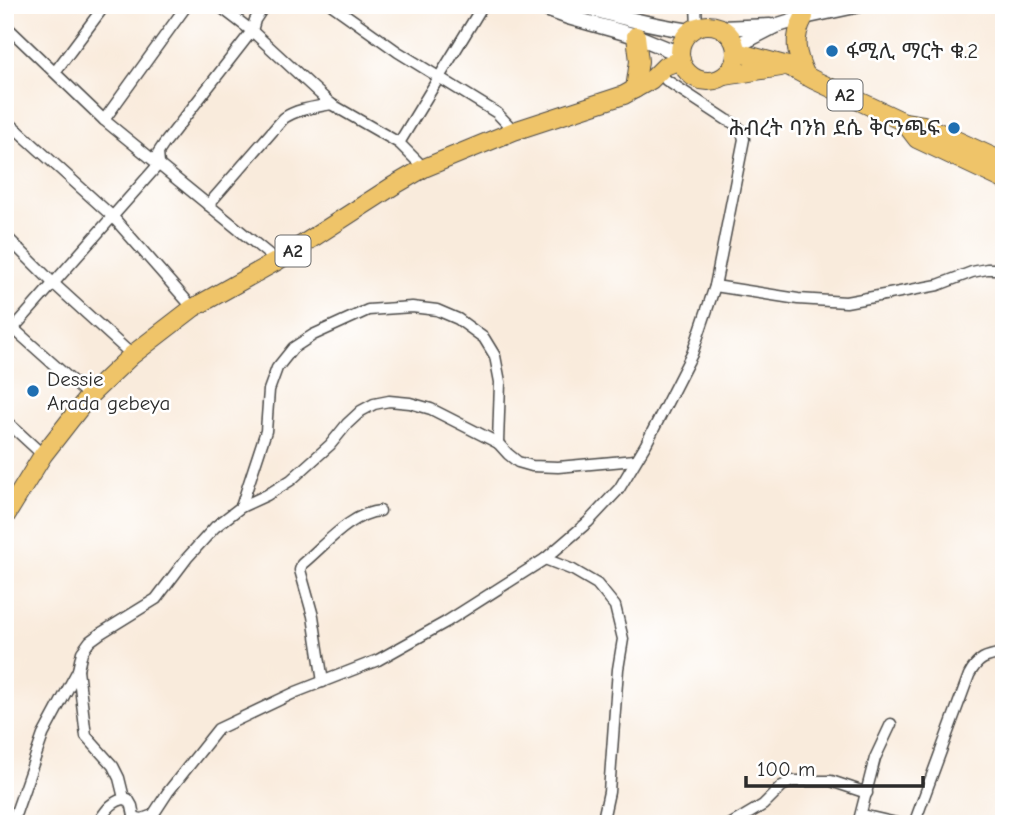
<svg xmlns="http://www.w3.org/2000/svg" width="1009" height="829" viewBox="0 0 1009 829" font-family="'Comic Neue','Noto Sans Ethiopic',sans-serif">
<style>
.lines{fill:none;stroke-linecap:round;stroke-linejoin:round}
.minor-casing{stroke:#4a4846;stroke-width:13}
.tertiary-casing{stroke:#4a4846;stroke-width:17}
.trunk-casing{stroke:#4a4846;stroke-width:20}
.minor{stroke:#fff;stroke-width:10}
.tertiary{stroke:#fff;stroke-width:14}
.trunk{stroke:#efc469;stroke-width:18}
.poi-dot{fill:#1f6fb2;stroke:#fff;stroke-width:2.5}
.labels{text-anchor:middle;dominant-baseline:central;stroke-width:5;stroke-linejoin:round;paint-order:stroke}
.shield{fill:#fff;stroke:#6b6b6b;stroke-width:2}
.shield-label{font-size:19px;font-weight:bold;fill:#2b2b2b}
.poi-label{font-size:21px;fill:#2b2b2b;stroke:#fff;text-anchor:start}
</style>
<rect width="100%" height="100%" fill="#fff"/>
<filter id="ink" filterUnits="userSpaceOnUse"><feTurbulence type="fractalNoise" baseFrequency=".0143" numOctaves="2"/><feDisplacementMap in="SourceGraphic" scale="14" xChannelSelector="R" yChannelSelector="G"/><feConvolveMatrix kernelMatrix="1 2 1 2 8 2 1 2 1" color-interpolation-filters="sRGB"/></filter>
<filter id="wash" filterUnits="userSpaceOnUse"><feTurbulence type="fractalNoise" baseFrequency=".00686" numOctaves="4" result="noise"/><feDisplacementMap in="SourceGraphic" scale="28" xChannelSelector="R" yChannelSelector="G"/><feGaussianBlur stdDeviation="1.57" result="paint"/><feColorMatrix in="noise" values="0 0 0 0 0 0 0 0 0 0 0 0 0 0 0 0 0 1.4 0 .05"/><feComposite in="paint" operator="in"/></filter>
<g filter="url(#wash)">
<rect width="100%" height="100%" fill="#f9ebdc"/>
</g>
<g filter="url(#ink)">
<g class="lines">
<defs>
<g id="minor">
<polyline points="218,5 252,31 331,104 399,143 424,168"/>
<polyline points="332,5 398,52 497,113 514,131"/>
<polyline points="696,5 697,27"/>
<polyline points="5,25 104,120 277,261"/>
<polyline points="55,72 105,5"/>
<polyline points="5,119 113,217 193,308"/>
<polyline points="104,120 187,5"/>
<polyline points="399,143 483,5"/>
<path d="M208,205L284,118C297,109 316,107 331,104"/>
<polyline points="5,235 53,283 132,355"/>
<polyline points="715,286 798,299 846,302 938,285 972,272 987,269 1004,269"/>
<polyline points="5,321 89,396"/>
<polyline points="5,338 159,164 158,153 164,144 252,31 255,20 265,5"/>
<polyline points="5,420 43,455"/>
<polyline points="241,507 266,431 269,390 277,368 293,348 313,335 368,310 412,307 437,310 458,319 484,338 495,356 500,382 498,443"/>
<polyline points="545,559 573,570 597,584 615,606 623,639 618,669 609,792 602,824"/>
<path d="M323,682L313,616L300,570L302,564C324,546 351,513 380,511"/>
<polyline points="124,798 119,778 113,766 86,736 78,670 82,652 90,641 101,633 156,599 187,558 215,527 241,507 267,495 291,480 330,445 347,424 361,411 374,404 389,401 410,403 431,409 498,443 508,454 518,462 532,466 558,467 635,460"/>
<polyline points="862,815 901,824"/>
<polyline points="12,824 43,735 78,670"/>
<path d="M97,824C105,812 113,798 128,799L132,806L134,816L137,818L142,819L153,815L168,792L218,729L296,692L378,660L446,622L545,559L588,522L619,489L646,444L692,354L715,286L744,139C741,128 737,124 727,120L666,80"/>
<polyline points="731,824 763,805 782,786 792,781 831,781 867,793"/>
<polyline points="858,824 875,758 891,724"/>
<path d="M914,824L969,675C978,658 985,656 1004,653"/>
</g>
<g id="tertiary">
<polyline points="535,5 568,17 636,36 680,54"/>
<path d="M582,5C618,18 653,25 690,31"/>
<polyline points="721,28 770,26"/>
<polyline points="736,46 775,26 804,17 860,5"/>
</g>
<g id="trunk">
<path d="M804,17C792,39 796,54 806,76"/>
<circle cx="708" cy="53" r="28"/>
<polyline points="736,52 788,66 814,80 904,122 923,125 1004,162"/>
<polyline points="725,76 781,67"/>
<polyline points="635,89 639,61 636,36"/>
<polyline points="904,122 917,139 1004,180"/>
<polyline points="5,517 43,455 89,396 132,355 193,308 277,261 393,186 424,168 514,131 624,95 651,80 665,66 681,60"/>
</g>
</defs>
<!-- minor casing -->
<use href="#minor" class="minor-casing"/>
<!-- tertiary casing -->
<use href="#tertiary" class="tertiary-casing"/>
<!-- trunk casing -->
<use href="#trunk" class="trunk-casing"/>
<!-- minor -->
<use href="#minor" class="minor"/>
<!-- tertiary -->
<use href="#tertiary" class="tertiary"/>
<!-- trunk -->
<use href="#trunk" class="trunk"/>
</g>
</g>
<!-- markers -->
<g class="poi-dot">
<circle cx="832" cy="51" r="7"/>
<circle cx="954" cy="128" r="7"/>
<circle cx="33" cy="391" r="7"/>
</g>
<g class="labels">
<!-- shield labels -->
<g class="shield">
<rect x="827.5" y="79.5" width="35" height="31" rx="5"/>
<rect x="275.5" y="235.5" width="35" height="31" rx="5"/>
</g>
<g class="shield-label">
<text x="845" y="95">A2</text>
<text x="293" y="251">A2</text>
</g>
<!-- poi labels -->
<g class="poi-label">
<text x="846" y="51">ፋሚሊ ማርት ቁ.2</text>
<text x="940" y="128" text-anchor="end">ሕብረት ባንክ ደሴ ቅርንጫፍ</text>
<text x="47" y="379">Dessie<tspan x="47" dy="24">Arada gebeya</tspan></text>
</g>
</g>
<!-- margin -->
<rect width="1009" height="829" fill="none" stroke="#fff" stroke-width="28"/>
<!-- scale -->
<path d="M746 776v10h177v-10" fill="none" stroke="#2b2b2b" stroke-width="3.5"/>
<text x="757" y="776" font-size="21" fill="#2b2b2b" stroke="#ffffff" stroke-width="5" paint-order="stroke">100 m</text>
</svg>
